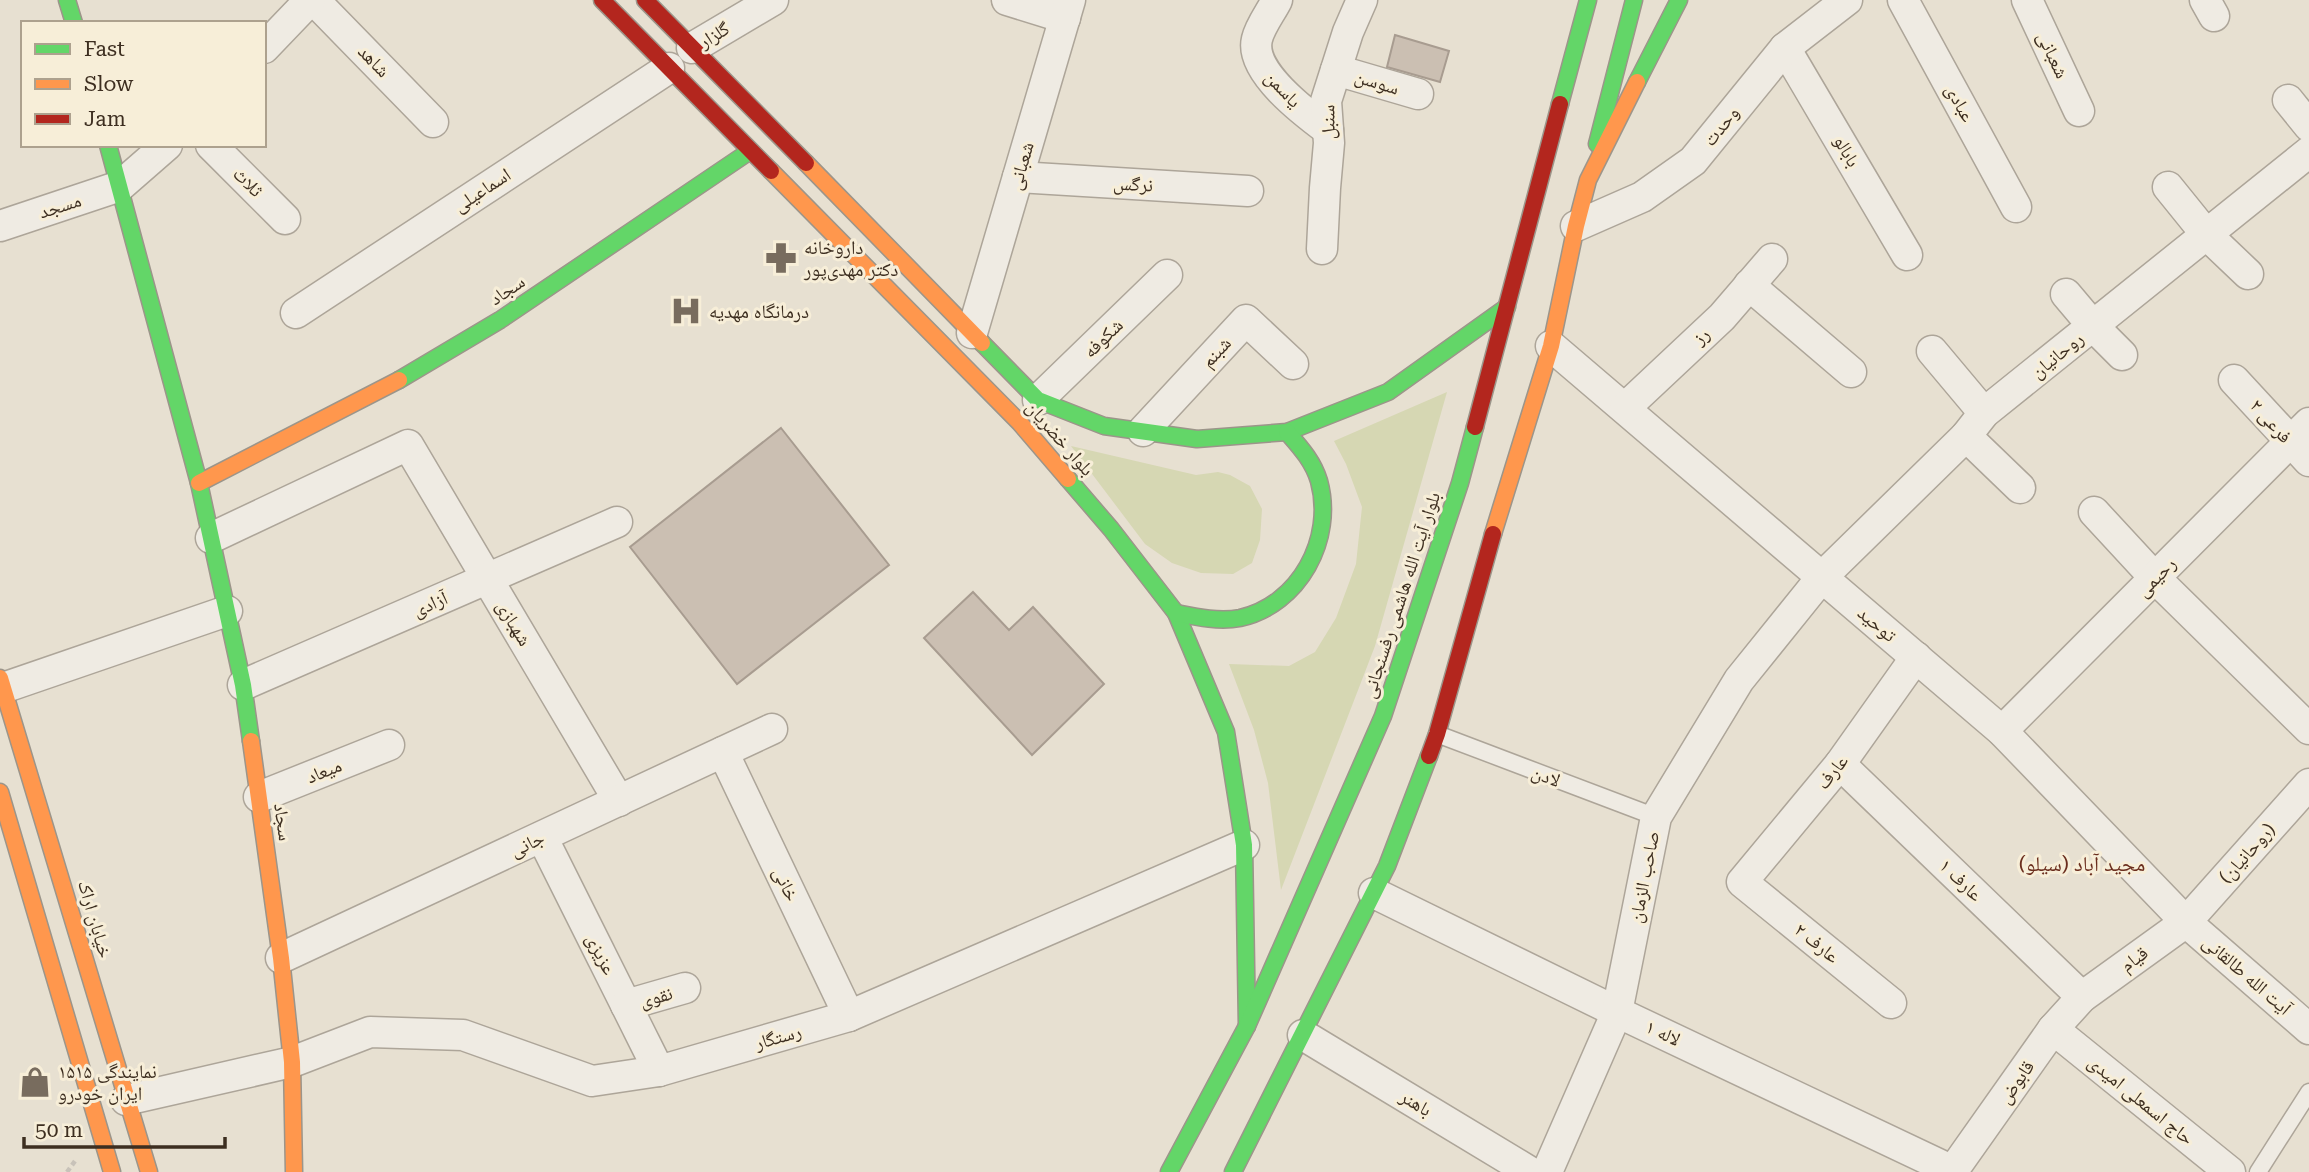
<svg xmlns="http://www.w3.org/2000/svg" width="2309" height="1172" viewBox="0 0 2309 1172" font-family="'Roboto Serif','Noto Naskh Arabic',serif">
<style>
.green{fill:#d6d7b3}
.building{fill:#cbbfb2;stroke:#a89c90;stroke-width:2}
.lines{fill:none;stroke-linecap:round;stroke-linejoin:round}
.lane-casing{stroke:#ada599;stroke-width:19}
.street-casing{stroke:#ada599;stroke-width:33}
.fast-casing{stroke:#9c958a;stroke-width:19}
.slow-casing{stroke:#9c958a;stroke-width:19}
.jam-casing{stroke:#9c958a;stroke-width:19}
.path{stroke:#c8c2b9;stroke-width:4.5;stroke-dasharray:5 3.5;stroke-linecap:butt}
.lane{stroke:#efebe3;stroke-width:16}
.street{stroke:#efebe3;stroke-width:30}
.fast{stroke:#63d668;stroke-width:16}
.slow{stroke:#ff974d;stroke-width:16}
.jam{stroke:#b3261e;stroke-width:16}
.labels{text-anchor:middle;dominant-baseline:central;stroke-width:6;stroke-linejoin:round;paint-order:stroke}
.street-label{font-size:19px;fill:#3d2e20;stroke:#f7eed8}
.poi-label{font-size:19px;fill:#3d2e20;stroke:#f7eed8;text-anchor:start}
.neighbourhood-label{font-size:21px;fill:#6b2e1e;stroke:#f7eed8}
</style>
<rect width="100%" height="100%" fill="#e7e0d1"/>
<!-- green -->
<g class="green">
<polygon points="1447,392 1375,646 1281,890 1268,783 1254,730 1229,664 1289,666 1315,652 1336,618 1356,564 1362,507 1346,464 1334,441"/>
<polygon points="1071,446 1196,475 1218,472 1230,475 1250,486 1262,509 1260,540 1252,563 1233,574 1201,573 1172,563 1145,544"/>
</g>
<!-- building -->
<g class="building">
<polygon points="1395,35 1449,51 1440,82 1387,67"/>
<polygon points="781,428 889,565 737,684 630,547"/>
<polygon points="973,592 1009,630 1033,607 1104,684 1032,755 924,638"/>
</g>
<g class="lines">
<defs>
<g id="lane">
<polyline points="1437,734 1656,817"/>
<polyline points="2258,1172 2309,1092"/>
</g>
<g id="street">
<polyline points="314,0 433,122"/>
<polyline points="1007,0 1065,18"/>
<path d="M1277,0C1271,12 1260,26 1257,39C1249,71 1305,113 1328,130"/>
<polyline points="1903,0 2016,207"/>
<polyline points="2027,0 2079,111"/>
<polyline points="2205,0 2214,16"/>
<polyline points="264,48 310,0"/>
<polyline points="692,48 773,0"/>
<polyline points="1785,48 1907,255"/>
<polyline points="1336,70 1418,94"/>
<polyline points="2288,100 2309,126"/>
<polyline points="211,145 285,219"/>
<polyline points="1018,177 1248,191"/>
<polyline points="2168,187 2206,234 2248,274"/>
<polyline points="0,226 120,186 167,145"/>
<polyline points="1576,226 1642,197 1693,161 1785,48 1847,0"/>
<polyline points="1322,249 1325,188 1329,143 1326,101 1348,32 1362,0"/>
<polyline points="1749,285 1851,372"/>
<polyline points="2066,294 2093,326 2122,355"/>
<polyline points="296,313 669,68"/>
<polyline points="972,333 1070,0"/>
<polyline points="1551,346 2002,731 2186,922 2309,1029"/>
<polyline points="1932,351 1984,413"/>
<polyline points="2234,380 2309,461"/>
<polyline points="1038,400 1167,275"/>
<polyline points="1625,408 1722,317 1772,259"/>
<polyline points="1143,431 1246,320 1293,364"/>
<polyline points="1966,436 2020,488"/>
<polyline points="2094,512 2155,578 2309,729"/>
<polyline points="211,538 408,445 619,801"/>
<polyline points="243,685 617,522"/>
<polyline points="0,689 227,611"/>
<polyline points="2002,731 2309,423"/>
<polyline points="723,752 849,1016"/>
<polyline points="1840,764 2082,997"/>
<polyline points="259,797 389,745"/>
<polyline points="542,837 659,1071"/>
<polyline points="1374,893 1617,1012 1955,1172"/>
<polyline points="281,958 772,729"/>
<polyline points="1891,1003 1742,882 1840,764 1916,657"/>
<polyline points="626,1005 685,988"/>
<polyline points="2053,1029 2230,1172"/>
<polyline points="1303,1035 1530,1172"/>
<polyline points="126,1100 292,1062 370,1032 463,1035 592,1081 659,1071 849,1016 1244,845"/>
<polyline points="1547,1172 1617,1012 1656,817 1739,680 1822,577 1966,436 1984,413 2309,152"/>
<polyline points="1952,1172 2053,1029 2082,997 2186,922 2309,784"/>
</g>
<g id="fast">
<polyline points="67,0 74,23"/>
<polyline points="1637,82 1679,0"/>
<polyline points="1560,104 1588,0"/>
<polyline points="1597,144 1634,0"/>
<polyline points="108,145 199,483 243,685 251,741"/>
<polyline points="982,343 1038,400 1104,426 1197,439 1287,432 1388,392 1507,307"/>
<polyline points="399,380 500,320 750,151"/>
<polyline points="1068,479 1111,529 1176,613 1226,732 1244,845 1247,1026"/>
<path d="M1176,613C1196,617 1219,622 1240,618C1299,605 1335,539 1319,481C1313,461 1300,447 1287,432"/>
<polyline points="1169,1172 1247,1026 1383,716 1460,483 1475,427"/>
<polyline points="1233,1172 1387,866 1429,756"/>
</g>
<g id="slow">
<polyline points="806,163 982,343"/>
<polyline points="771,171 1020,423 1068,479"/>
<polyline points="199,483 399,380"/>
<polyline points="1493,534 1551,346 1576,226 1588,180 1637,82"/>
<polyline points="0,678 149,1172"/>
<polyline points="251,741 281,958 292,1062 294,1172"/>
<polyline points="0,792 112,1172"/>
</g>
<g id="jam">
<polyline points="602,0 771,171"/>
<polyline points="645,0 806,163"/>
<polyline points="1475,427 1560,104"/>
<polyline points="1429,756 1437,734 1493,534"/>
</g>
</defs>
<!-- lane casing -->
<use href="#lane" class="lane-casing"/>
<!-- street casing -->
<use href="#street" class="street-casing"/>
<!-- fast casing -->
<use href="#fast" class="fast-casing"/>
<!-- slow casing -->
<use href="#slow" class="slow-casing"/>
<!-- jam casing -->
<use href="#jam" class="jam-casing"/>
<!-- path -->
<polyline class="path" points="67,1172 75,1161"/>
<!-- lane -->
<use href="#lane" class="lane"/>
<!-- street -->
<use href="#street" class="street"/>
<!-- fast -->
<use href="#fast" class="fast"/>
<!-- slow -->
<use href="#slow" class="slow"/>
<!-- jam -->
<use href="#jam" class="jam"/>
</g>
<!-- icons -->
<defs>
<symbol id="pharmacy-bare" viewBox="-9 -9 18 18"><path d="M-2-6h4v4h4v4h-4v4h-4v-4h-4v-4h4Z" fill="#786c5e" stroke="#f7eed8" stroke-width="2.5" paint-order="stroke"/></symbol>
<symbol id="hospital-bare" viewBox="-9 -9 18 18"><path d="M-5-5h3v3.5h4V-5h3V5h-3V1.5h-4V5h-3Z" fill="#786c5e" stroke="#f7eed8" stroke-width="2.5" paint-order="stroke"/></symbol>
<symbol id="shop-bare" viewBox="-9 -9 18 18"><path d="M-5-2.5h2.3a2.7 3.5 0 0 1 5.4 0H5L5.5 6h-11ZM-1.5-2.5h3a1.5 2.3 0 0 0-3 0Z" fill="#786c5e" stroke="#f7eed8" stroke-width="2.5" paint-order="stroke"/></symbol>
</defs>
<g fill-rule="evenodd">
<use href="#pharmacy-bare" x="759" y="236" width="44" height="44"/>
<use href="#hospital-bare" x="664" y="289" width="44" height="44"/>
<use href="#shop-bare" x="13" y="1060" width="44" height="44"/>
</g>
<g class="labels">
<!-- street labels -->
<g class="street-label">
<text transform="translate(714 35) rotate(-31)">گلزار</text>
<text transform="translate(2053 55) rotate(65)">شعبانی</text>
<text transform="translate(374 61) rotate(46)">شاهد</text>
<text transform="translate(1377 82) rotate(17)">سوسن</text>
<text transform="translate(1283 89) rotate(46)">یاسمن</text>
<text transform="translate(1960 103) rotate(61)">عبادی</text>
<text transform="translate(1328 122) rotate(-91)">سنبل</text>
<text transform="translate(1721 126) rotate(-51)">وحدت</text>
<text transform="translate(1847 151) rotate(60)">بابالو</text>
<text transform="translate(1021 166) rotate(-74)">شعبانی</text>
<text transform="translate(248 182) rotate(45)">ثلاث</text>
<text transform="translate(1133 184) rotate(3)">نرگس</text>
<text transform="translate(482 190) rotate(-33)">اسماعیلی</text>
<text transform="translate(60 206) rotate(-18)">مسجد</text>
<text transform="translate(507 290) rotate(-34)">سجاد</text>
<text transform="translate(1701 336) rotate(-43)">رز</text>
<text transform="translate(1103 338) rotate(-44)">شکوفه</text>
<text transform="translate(1216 352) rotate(-47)">شبنم</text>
<text transform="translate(2057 355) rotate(-39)">روحانیان</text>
<text transform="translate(2271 421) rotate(48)">فرعی ۲</text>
<text transform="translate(1060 438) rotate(49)">بلوار خضریان</text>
<text transform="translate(2156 577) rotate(-45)">رحیمی</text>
<text transform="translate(1401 595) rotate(-72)">بلوار آیت الله هاشمی رفسنجانی</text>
<text transform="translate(430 604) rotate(-24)">آزادی</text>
<text transform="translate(514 623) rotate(59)">شهبازی</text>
<text transform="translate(1877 624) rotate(40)">توحید</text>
<text transform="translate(324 771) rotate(-22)">میعاد</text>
<text transform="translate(1832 772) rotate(-51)">عارف</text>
<text transform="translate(1546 776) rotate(21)">لادن</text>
<text transform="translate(283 822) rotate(82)">سجاد</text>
<text transform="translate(527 844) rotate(-25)">جانی</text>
<text transform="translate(2247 853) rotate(-48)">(روحانیان)</text>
<text transform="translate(1644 877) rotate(-79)">صاحب الزمان</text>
<text transform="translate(1961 880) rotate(44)">عارف ۱</text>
<text transform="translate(786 884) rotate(64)">خانی</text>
<text transform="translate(95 919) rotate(74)">خیابان اراک</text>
<text transform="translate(1817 943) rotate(39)">عارف ۲</text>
<text transform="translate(601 954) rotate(63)">عزیزی</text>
<text transform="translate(2134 959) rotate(-36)">قیام</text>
<text transform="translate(2247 975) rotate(41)">آیت الله طالقانی</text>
<text transform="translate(656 997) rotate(-16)">نقوی</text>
<text transform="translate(1663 1033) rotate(25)">لاله ۱</text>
<text transform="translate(778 1037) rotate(-16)">رستگار</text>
<text transform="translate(2016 1082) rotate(-55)">قابوض</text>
<text transform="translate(2141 1100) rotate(39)">حاج اسمعلی امیدی</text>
<text transform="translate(1416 1103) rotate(31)">باهنر</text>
</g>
<!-- poi labels -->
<g class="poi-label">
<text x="804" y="247">داروخانه<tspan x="804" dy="22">دکتر مهدی‌پور</tspan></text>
<text x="709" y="311">درمانگاه مهدیه</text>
<text x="58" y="1071">نمایندگی ۱۵۱۵<tspan x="58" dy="22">ایران خودرو</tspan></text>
</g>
<!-- neighbourhood labels -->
<g class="neighbourhood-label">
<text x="2082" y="864">(مجید آباد (سیلو</text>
</g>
</g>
<!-- legend -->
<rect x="21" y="21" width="245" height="126" fill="#f7eed8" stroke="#ada18e" stroke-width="2"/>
<rect x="35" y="44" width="35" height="10" fill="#63d668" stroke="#ada18e" stroke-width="2"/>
<text x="84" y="56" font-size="21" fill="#3d2e20">Fast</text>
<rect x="35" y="79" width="35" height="10" fill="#ff974d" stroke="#ada18e" stroke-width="2"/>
<text x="84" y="91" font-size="21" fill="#3d2e20">Slow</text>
<rect x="35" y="114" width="35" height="10" fill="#b3261e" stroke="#ada18e" stroke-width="2"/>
<text x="84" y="126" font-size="21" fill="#3d2e20">Jam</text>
<!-- scale -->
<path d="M24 1137v10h201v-10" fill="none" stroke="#3d2e20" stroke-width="3.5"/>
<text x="35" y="1137" font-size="21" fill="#3d2e20" stroke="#f7eed8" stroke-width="5" paint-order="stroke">50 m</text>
</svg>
